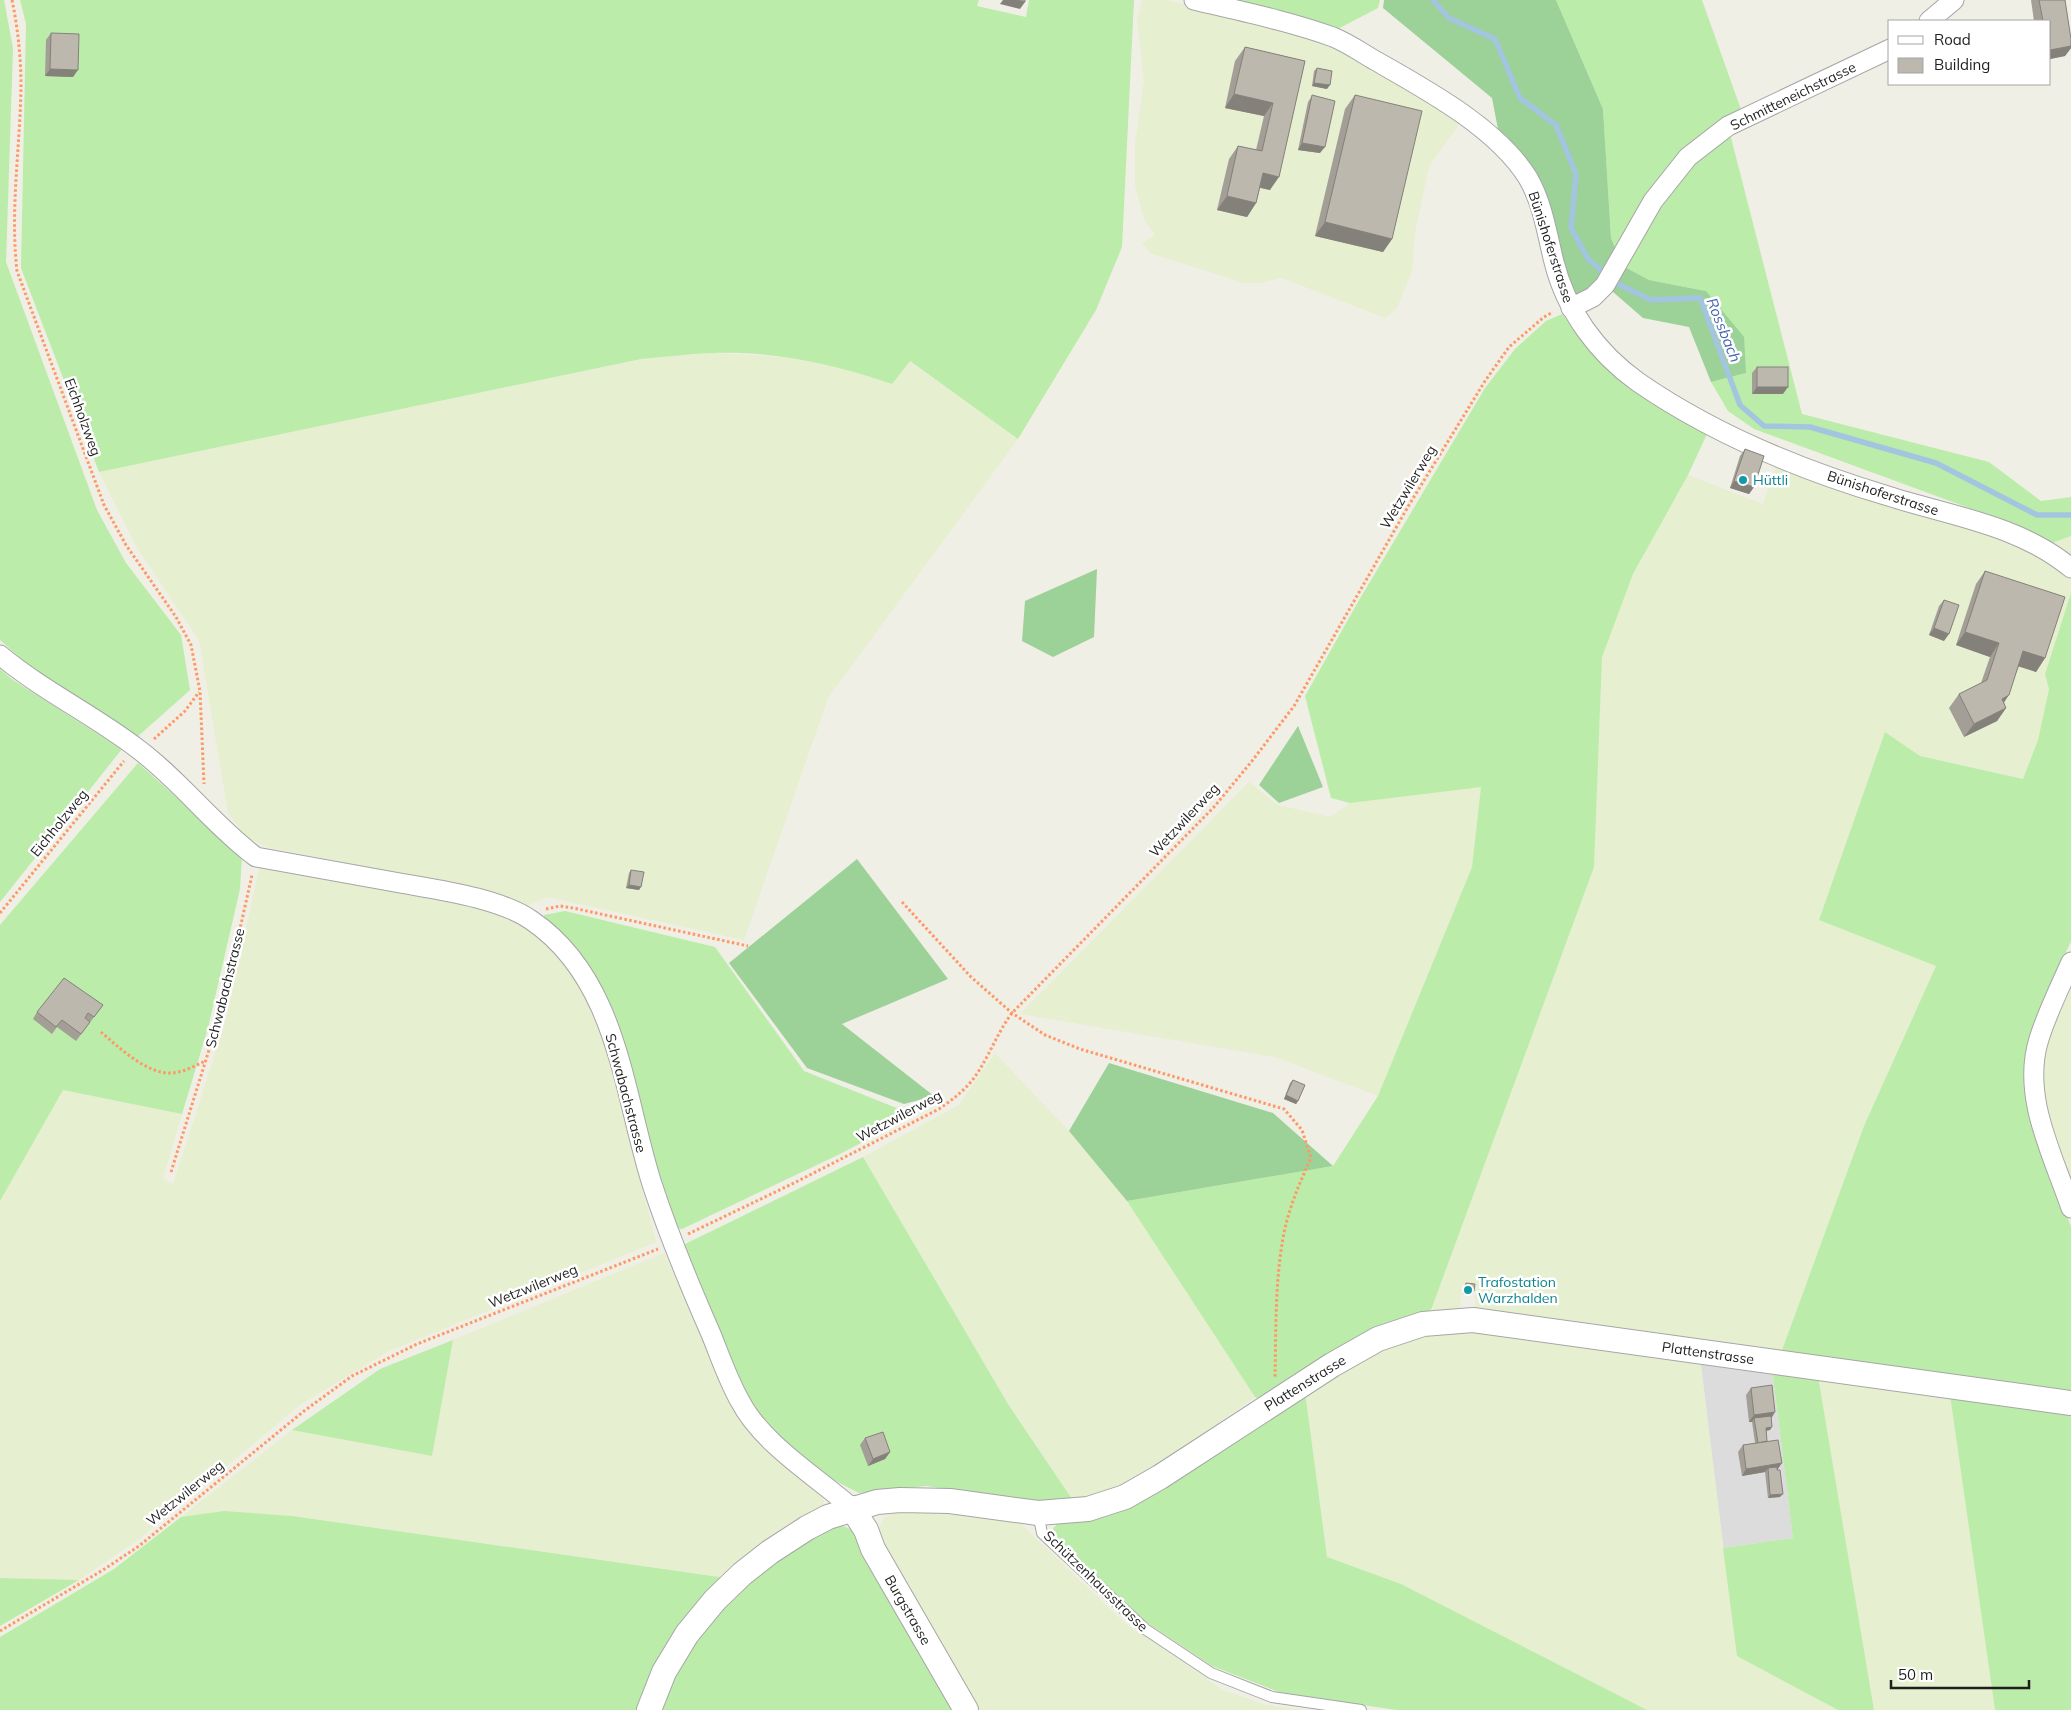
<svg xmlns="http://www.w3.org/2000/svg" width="2071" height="1710" viewBox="0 0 2071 1710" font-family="Mulish,sans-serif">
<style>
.residential{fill:#dddcdc}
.farmland{fill:#e6efcf}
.grass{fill:#bbeca9}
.forest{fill:#9cd198}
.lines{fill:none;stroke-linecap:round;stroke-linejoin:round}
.stream{stroke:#a3c5df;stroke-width:5.5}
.service-casing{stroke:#a6a6a6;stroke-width:12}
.minor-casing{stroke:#a6a6a6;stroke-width:21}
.tertiary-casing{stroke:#a6a6a6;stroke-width:26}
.path{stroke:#ff9767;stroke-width:3;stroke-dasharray:2.5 2.5;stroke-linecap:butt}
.service{stroke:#fff;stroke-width:10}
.minor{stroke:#fff;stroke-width:19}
.tertiary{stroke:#fff;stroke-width:24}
.wall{fill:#a39e96}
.shaded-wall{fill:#84817a}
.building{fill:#bdb8ae;stroke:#84817a}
.culture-dot{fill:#0f9aa8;stroke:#fff;stroke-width:2}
.labels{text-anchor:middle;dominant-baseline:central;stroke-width:5;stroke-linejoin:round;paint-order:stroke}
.street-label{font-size:14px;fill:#1f1f1f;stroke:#fff}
.culture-label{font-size:14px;fill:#0d838f;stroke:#fff;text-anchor:start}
.water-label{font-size:15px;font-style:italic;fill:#4766b2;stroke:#fff}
</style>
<rect width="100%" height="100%" fill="#f0efe5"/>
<!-- residential -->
<polygon class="residential" points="1700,1358 1772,1369 1793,1538 1723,1548"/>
<!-- farmland -->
<g class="farmland">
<polygon points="1142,0 1167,0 1329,42 1377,67 1460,123 1429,166 1415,233 1412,271 1397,308 1385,318 1282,278 1259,283 1244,283 1150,253 1142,243 1155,235 1144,220 1135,185 1135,143 1144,81 1137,20"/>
<polygon points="714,353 783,357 846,368 892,384 909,361 1018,439 828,698 744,940 547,897 527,906 465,886 266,847 247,838 228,813 199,640 137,548 99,472 641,359"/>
<polygon points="1776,464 1974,527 2045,557 2052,543 2071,536 2071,593 2045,674 2049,689 2038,740 2023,779 1920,756 1885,732 1819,920 1936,966 1864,1126 1781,1353 1475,1312 1475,1285 1462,1284 1460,1311 1431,1310 1594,867 1602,657 1633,574 1688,475 1763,504"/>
<polygon points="1249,782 1278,805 1330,817 1350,803 1481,786 1472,867 1378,1096 1275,1057 1020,1014"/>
<polygon points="260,864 477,906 527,929 569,963 598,1018 656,1242 387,1352 300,1405 138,1540 79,1580 0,1578 0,1201 63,1090 182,1114 163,1179 173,1184 226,1020"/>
<polygon points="2071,979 2071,1183 2041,1097 2040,1084 2049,1031"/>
<polygon points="995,1053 1069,1131 1127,1201 1255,1397 1144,1476 1103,1495 1074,1502 1008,1404 863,1157 959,1105"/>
<polygon points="664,1253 726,1386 821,1493 824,1502 822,1507 726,1578 292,1516 224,1511 181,1517 292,1430 432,1456 453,1340"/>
<polygon points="1471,1329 1700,1358 1737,1655 1838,1710 1647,1710 1401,1584 1327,1557 1305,1392 1382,1346 1426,1333"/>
<polygon points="1818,1376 1950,1395 1995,1710 1874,1710"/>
<polygon points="923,1509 987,1514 1020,1523 1126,1624 1223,1690 1266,1705 1302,1710 975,1710 883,1550 878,1529 884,1518 895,1512"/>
</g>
<!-- grass -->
<g class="grass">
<polygon points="0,0 4,0 13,48 6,262 97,510 126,563 181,635 190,690 136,738 56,689 0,640"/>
<path d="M20,0H979L977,6L1026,17L1029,0H1134L1122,247L1096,310L1018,439L910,361L892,384C834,364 774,351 713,353C689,354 665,357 641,359L99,472L21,268L26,24Z"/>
<polygon points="1228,0 1380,0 1378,8 1334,31"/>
<polygon points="1556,0 1702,0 1744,118 1728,126 1802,414 1989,462 2041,501 2071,497 2071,536 2052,543 2018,526 1754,429 1728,411 1711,382 1746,373 1706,291 1649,280 1623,266 1611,238 1603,109"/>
<polygon points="1562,314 1591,352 1631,389 1707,434 1688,475 1633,574 1602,657 1594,867 1431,1310 1406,1319 1260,1399 1255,1397 1127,1201 1333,1166 1378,1096 1472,867 1481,787 1350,803 1331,798 1305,696 1358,602 1485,388 1515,349 1546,321"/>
<polygon points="2071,593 2071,941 2040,1009 2027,1050 2024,1082 2029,1107 2071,1227 2071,1395 1781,1353 1864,1126 1936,966 1819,920 1885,732 1920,756 2023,779 2038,740 2049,689 2045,674"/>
<polygon points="0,669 13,680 122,749 0,902"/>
<polygon points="138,763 242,856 240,889 208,1028 182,1114 63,1090 0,1201 0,925"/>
<polygon points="565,911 715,947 804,1071 914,1115 840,1154 682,1229 672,1228 612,1013 545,921 544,915"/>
<polygon points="863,1157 1008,1404 1074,1502 1034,1501 926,1486 859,1493 828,1477 777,1436 746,1397 681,1246"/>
<polygon points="453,1340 432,1456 292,1430 380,1369"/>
<polygon points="1772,1369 1818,1376 1874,1710 1838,1710 1737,1656 1723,1548 1793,1538"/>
<polygon points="1305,1392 1327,1557 1401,1584 1647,1710 1397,1710 1284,1694 1212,1666 1140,1618 1054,1536 1053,1529 1058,1523"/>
<polygon points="1950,1395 2071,1411 2071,1710 1995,1710"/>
<polygon points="224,1511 292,1516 726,1578 640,1710 0,1710 0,1637 114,1569 181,1517"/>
<polygon points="837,1524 851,1529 958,1710 656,1710 702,1625 767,1564"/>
<polygon points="0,1578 79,1580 0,1626"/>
</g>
<!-- forest -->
<g class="forest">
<polygon points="1384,0 1556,0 1603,109 1611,238 1623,266 1649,280 1706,291 1744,337 1746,373 1711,382 1689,327 1643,318 1605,285 1571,308 1543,214 1501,145 1492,98 1383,8"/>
<polygon points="1097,569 1094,637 1053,657 1022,641 1025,601"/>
<polygon points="1298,726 1323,787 1279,803 1259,785"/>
<polygon points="857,859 948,979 842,1024 934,1096 904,1104 807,1068 729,963"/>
<polygon points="1109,1063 1273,1113 1333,1166 1127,1201 1069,1131"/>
</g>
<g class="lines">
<!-- stream -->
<polyline class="stream" points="1433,0 1449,18 1495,39 1520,98 1556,125 1576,174 1571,228 1588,259 1616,283 1651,300 1700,298 1740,405 1764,426 1810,427 1936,463 2037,515 2071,515"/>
<defs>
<polyline id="service" points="1038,1513 1042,1533 1145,1629 1211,1673 1272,1697 1361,1710"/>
<g id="minor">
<path d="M1194,0C1240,11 1289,21 1333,37C1348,43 1362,53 1376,61C1427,90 1497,128 1528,178C1543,204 1547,234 1554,262C1566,310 1597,353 1638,382C1713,434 1801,470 1888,496C1951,516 2019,525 2071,568"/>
<polyline points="1929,21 1954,0"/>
<polyline points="1571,308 1593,297 1605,285 1653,201 1688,157 1728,126 1890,49"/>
<path d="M0,655C43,691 94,715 138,749C181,781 213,825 256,857C304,866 352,874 400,883C439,890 499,898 531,920C618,979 623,1093 652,1184C669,1236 689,1284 711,1334C720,1356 728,1380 740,1401C762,1444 817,1477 852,1508"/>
<path d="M2071,962C2060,987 2047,1013 2039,1039C2021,1096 2053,1155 2071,1208"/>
</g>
<g id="tertiary">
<polyline points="852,1508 866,1530 873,1549 966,1710"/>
<polyline points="649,1710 664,1672 687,1634 715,1600 742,1574 770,1552 807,1528 828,1517 877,1502 900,1500 950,1501 1038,1513 1088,1509 1125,1497 1160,1477 1332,1365 1378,1339 1423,1324 1473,1320 2071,1403"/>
</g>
</defs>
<!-- service casing -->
<use href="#service" class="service-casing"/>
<!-- minor casing -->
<use href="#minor" class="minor-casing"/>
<!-- tertiary casing -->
<use href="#tertiary" class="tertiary-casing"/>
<!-- path -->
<g class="path">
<path d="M12,0C18,29 21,58 21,87C20,149 10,210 17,271L104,505L126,545L176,617L191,645L200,691L204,784"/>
<polyline points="154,739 185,711 199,692"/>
<path d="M902,902L971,977L1012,1013L1045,1035L1080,1049L1284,1109L1302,1130L1311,1158C1299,1184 1288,1210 1283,1238C1275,1283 1276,1331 1275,1377"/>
<polyline points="546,909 560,906 573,908 748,946"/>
<polyline points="0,913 124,761"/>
<path d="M101,1032C118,1047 148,1075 172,1073C184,1072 195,1066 205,1061"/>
<polyline points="171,1172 223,1005 252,875"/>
<path d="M688,1234L794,1183L939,1109C952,1100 964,1091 974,1078C989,1057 997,1033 1012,1013L1214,807L1252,761L1294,706L1409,505L1485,381L1509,347L1544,317L1553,312"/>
<polyline points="0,1631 103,1570 139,1546 304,1411 352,1376 417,1344 658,1249"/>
</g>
<!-- service -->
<use href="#service" class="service"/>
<!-- minor -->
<use href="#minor" class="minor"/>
<!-- tertiary -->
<use href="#tertiary" class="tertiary"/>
</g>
<!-- wall -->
<g class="wall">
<polygon points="2031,0 2065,0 2071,46 2071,48 2065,56 2050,59 2050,21 2034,21"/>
<polygon points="51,33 73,77 45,76 46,40"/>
<polygon points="1245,47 1305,61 1270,190 1260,188 1256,203 1247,217 1217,210 1229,159 1238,146 1256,150 1264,116 1225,108 1235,61"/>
<polygon points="1317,68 1327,89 1312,86 1314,71"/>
<polygon points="1355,95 1392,239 1383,252 1315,236 1345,109"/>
<polygon points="1312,96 1320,153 1298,150 1308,102"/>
<polygon points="1757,367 1783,394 1752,394 1752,373"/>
<polygon points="1745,449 1754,487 1749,494 1730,488 1740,456"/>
<polygon points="1985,571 2045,658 2036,672 2019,666 2004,703 2006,708 1997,721 1964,737 1949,708 1959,694 1981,683 1990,657 1956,645 1976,584"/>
<polygon points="1944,600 1944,641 1929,635 1939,606"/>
<polygon points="631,870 639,890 626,888 629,873"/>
<polygon points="103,1005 76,1041 57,1027 52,1034 33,1019 37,1012"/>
<polygon points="1293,1080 1298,1101 1296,1104 1284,1099 1290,1083"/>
<polygon points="1466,1283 1472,1294 1463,1294 1464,1286"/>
<polygon points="1751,1388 1771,1418 1770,1430 1766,1431 1767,1441 1782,1463 1777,1470 1780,1497 1768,1498 1765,1472 1742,1476 1738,1452 1743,1445 1755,1443 1752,1422 1749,1422 1746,1395"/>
<polygon points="865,1438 890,1452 885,1459 868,1466 860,1445"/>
</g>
<!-- shaded-wall -->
<g class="shaded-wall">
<polygon points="1003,0 1016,0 1025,2 1020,9 1000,4"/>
<polygon points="2071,46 2071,48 2065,56 2050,59 2050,50"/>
<polygon points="50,69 78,70 73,77 45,76"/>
<polygon points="1314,83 1330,85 1327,89 1312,86"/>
<polygon points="1234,94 1273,103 1264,116 1225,108"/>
<polygon points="1302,143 1325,147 1320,153 1298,150"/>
<polygon points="1263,173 1279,177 1270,190 1254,186"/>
<polygon points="1227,196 1256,203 1247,217 1217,210"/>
<polygon points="1325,222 1392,239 1383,252 1315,236"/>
<polygon points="1757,387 1788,387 1783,394 1752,394"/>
<polygon points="1734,481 1754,487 1749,494 1730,488"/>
<polygon points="1934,628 1949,634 1944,641 1929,635"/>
<polygon points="1965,632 1999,643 1990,657 1956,645"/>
<polygon points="2023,651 2045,658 2036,672 2014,665"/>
<polygon points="2009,695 2000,708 2002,699"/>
<polygon points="2006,708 1997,721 1964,737 1974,724"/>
<polygon points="629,885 641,887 639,890 626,888"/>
<polygon points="1286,1095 1298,1101 1296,1104 1284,1099"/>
<polygon points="1466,1290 1474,1291 1472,1294 1463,1294"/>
<polygon points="1775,1412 1771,1419 1754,1418 1752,1422 1749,1422 1754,1415"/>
<polygon points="1772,1427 1770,1430 1763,1431 1766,1428"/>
<polygon points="890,1452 885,1459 868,1466 873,1459"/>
<polygon points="1782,1463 1777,1470 1768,1468 1765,1472 1742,1476 1746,1469"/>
<polygon points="1783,1494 1780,1497 1768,1498 1770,1495"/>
</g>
<!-- building -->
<g class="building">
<polygon points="1016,0 1025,0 1025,2"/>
<polygon points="2039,0 2065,0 2071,39 2071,46 2050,50 2050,21 2043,21"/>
<polygon points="51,33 79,34 78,70 50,69"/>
<polygon points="1245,47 1305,61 1279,177 1263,173 1256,203 1227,196 1238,146 1262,151 1273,103 1234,94"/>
<polygon points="1317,68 1332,71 1330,85 1314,83"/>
<polygon points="1312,95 1335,101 1325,147 1302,143"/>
<polygon points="1355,95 1422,111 1392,239 1325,222"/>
<rect x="1757" y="367" width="31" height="20"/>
<polygon points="1745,449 1764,456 1754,487 1734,481"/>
<polygon points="1985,571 2065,597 2045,658 2023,651 2009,695 2002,699 2006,708 1974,724 1959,694 1987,680 1999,643 1965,632"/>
<polygon points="1944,600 1959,605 1949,634 1934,628"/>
<polygon points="631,870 644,872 641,887 629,885"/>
<polygon points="64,978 103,1005 94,1017 88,1013 85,1018 90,1022 81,1034 62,1020 56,1027 37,1012"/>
<polygon points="1293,1080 1305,1085 1298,1101 1286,1095"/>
<polygon points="1466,1283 1475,1284 1474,1291 1466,1290"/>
<polygon points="1772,1385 1775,1412 1754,1415 1751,1388"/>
<polygon points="1771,1416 1772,1427 1766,1428 1767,1441 1758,1443 1754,1418"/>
<polygon points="883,1432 890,1452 873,1459 865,1438"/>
<polygon points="1778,1440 1782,1463 1746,1469 1743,1445"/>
<polygon points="1777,1467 1777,1470 1780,1470 1783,1494 1770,1495 1768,1468"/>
</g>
<!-- markers -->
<g class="culture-dot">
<circle cx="1743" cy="480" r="5"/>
<circle cx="1468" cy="1290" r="5"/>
</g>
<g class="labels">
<!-- street labels -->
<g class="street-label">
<text transform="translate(1793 96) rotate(-26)">Schmitteneichstrasse</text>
<text transform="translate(1551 247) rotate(72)">Bünishoferstrasse</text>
<text transform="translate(83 417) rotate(70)">Eichholzweg</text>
<text transform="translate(1408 487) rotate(-59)">Wetzwilerweg</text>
<text transform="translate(1883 493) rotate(18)">Bünishoferstrasse</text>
<text transform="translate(1184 820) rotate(-47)">Wetzwilerweg</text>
<text transform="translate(59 823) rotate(-51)">Eichholzweg</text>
<text transform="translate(225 988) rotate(-76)">Schwabachstrasse</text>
<text transform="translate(626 1093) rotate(75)">Schwabachstrasse</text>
<text transform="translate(899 1116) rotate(-28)">Wetzwilerweg</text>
<text transform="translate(533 1286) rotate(-22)">Wetzwilerweg</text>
<text transform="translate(1708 1353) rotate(8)">Plattenstrasse</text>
<text transform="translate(1305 1383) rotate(-32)">Plattenstrasse</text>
<text transform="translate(185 1493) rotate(-39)">Wetzwilerweg</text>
<text transform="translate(1096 1581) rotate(44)">Schützenhausstrasse</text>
<text transform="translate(908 1610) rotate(60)">Burgstrasse</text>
</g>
<!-- culture labels -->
<g class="culture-label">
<text x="1753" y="480">Hüttli</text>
<text x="1478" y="1282">Trafostation<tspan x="1478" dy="16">Warzhalden</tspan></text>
</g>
<!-- water labels -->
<g class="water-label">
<text transform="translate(1724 330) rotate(68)">Rossbach</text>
</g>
</g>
<!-- legend -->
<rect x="1888" y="20" width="162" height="65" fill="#ffffff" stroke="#a5a5a5"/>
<rect x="1898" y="36" width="25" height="8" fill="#ffffff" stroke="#a5a5a5"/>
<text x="1934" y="45" font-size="15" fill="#1f1f1f">Road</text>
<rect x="1898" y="58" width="25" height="15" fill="#bdb8ae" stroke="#a5a5a5"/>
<text x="1934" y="70" font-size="15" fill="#1f1f1f">Building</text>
<!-- scale -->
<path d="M1891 1680v8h138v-8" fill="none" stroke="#1f1f1f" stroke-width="2.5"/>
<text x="1898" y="1680" font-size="15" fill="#1f1f1f" stroke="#ffffff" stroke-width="4" paint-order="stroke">50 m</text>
</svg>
